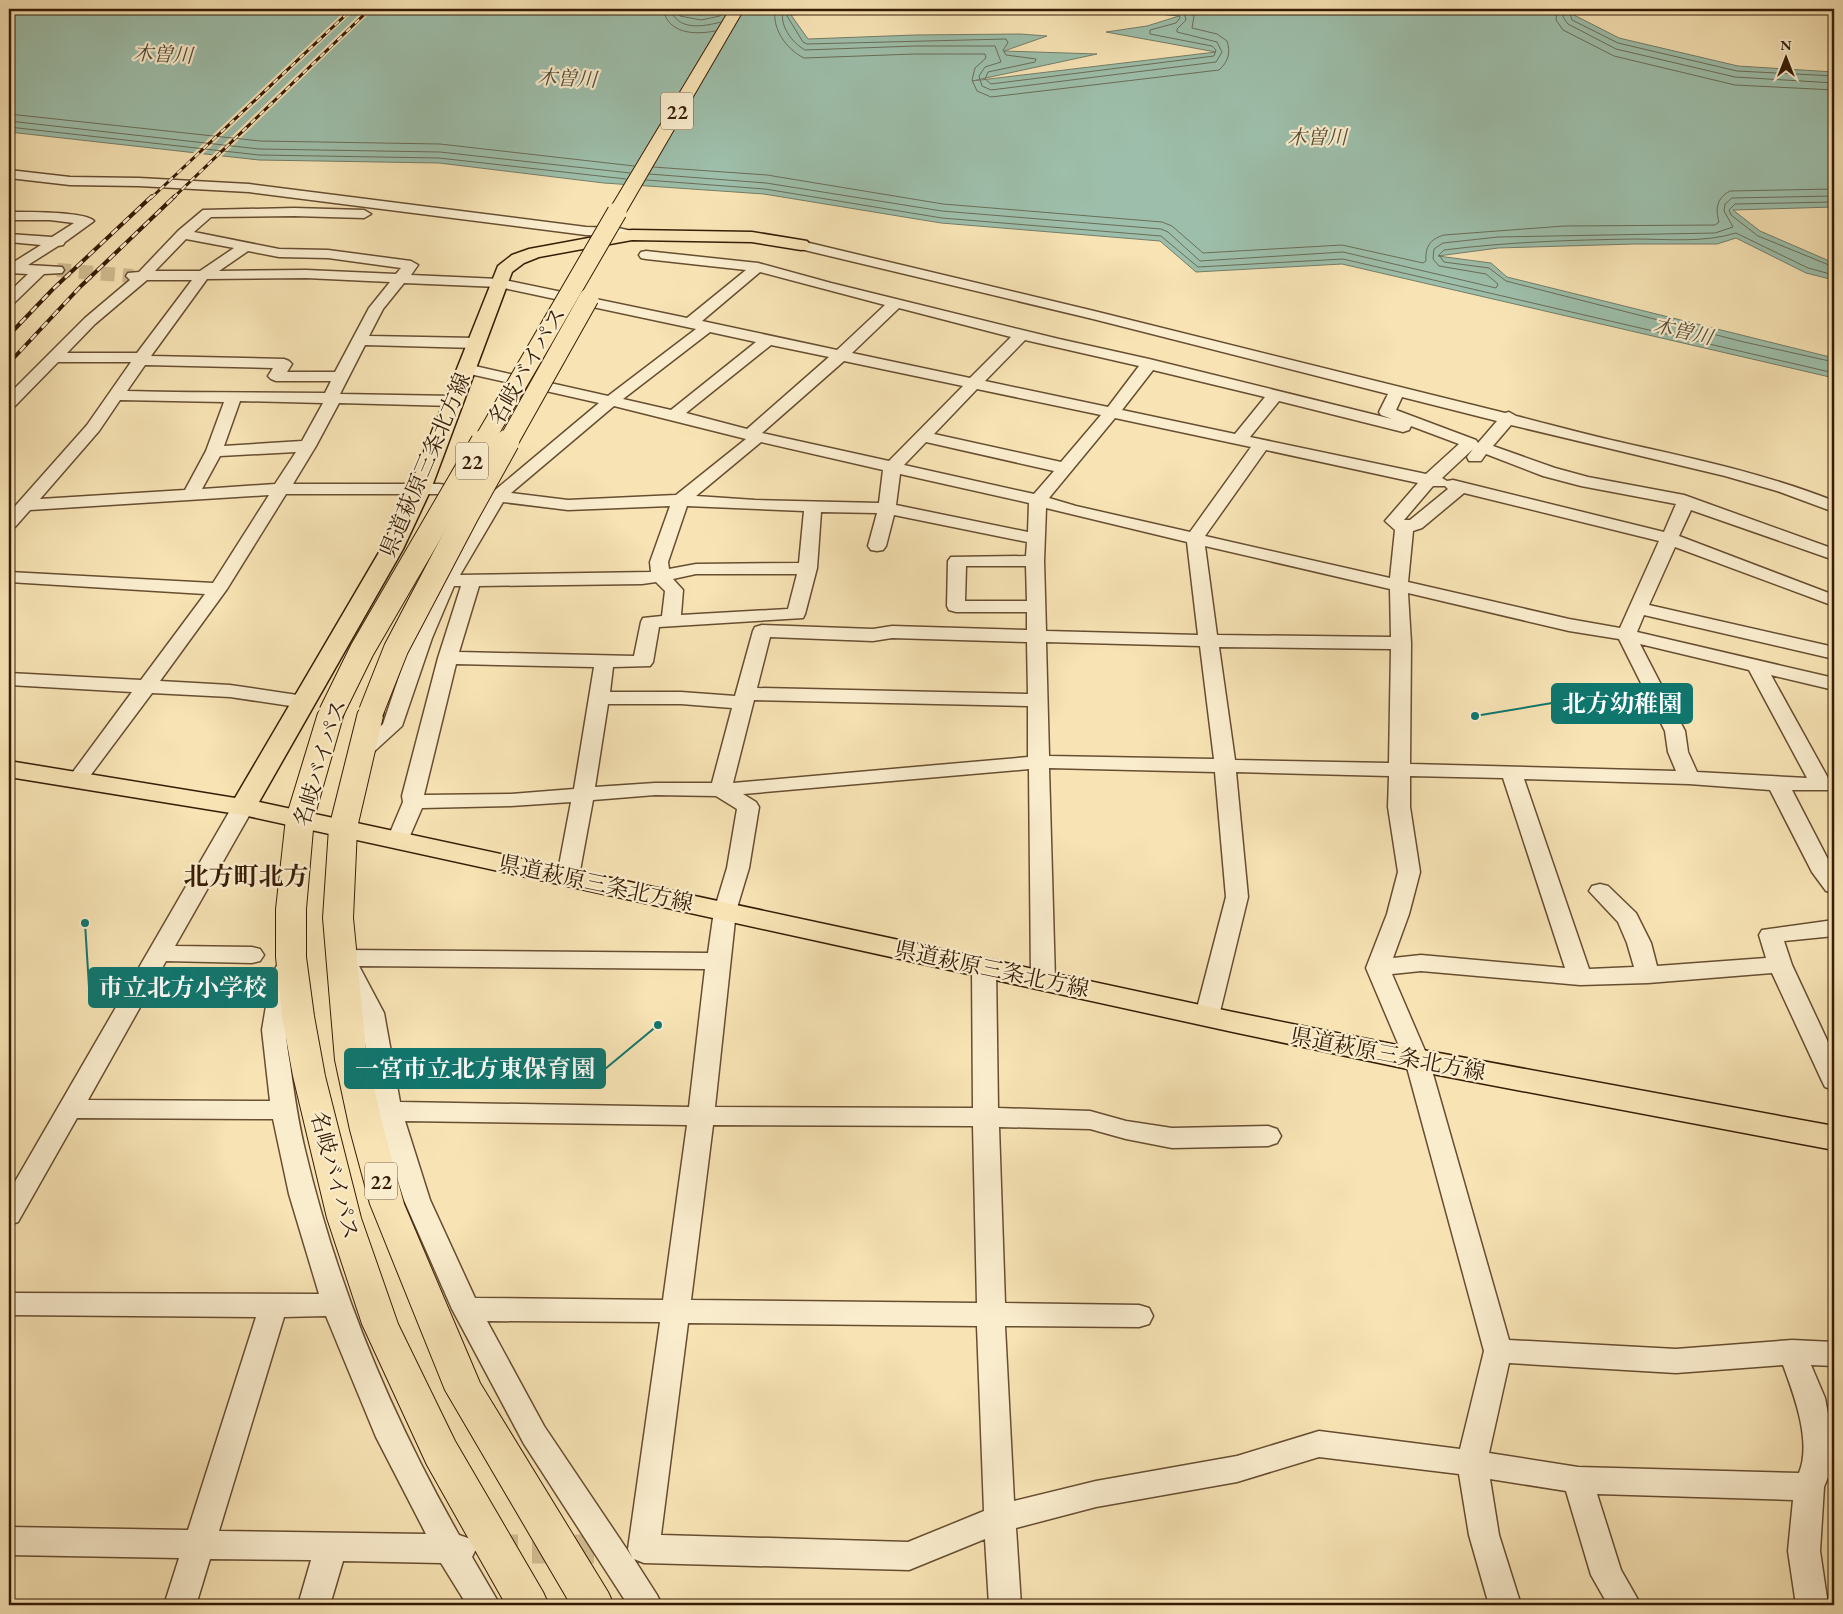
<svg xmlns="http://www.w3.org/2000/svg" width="1843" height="1614" viewBox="0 0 1843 1614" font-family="'EB Garamond','Noto Serif JP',serif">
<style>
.water{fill:#9dbeaa;stroke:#747d68}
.pier{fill:#f7e3b4}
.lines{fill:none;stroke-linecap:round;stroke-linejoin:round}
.shore{stroke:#6a6d58;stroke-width:1}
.minor-tunnel-far1{stroke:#d1bb91;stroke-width:14;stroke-dasharray:14 8;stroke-linecap:butt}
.minor-tunnel{stroke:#d1bb91;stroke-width:29;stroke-dasharray:29 14;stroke-linecap:butt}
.minor-casing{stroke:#674e31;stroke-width:3}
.major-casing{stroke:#371c05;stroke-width:3}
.highway-casing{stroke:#371c05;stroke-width:2}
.minor{fill:#faedce;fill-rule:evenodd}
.major{fill:#f7e3b4;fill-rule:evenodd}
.highway{fill:#f7e3b4;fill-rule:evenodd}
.rail-far1-casing{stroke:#371c05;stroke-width:3}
.rail-casing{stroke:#371c05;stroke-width:4}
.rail-far1{stroke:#faedce;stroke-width:2;stroke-dasharray:6;stroke-linecap:butt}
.rail{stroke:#faedce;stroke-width:2.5;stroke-dasharray:8;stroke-linecap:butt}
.highway-bridge-far1-casing{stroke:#371c05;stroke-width:21;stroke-linecap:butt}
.highway-bridge-casing{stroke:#371c05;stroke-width:26;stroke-linecap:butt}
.highway-bridge-far1{stroke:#f7e3b4;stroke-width:19}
.highway-bridge{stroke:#f7e3b4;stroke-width:24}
.labels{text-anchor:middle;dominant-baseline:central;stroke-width:4.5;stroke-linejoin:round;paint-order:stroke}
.far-water-label{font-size:20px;font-style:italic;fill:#564d37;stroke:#faedce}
.shield{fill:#faedce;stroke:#725b41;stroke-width:1}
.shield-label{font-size:21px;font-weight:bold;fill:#371c05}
.street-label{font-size:22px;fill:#371c05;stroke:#faedce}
.quarter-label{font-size:25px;font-weight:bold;fill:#371c05;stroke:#faedce}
.leader{fill:none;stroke:#0f766e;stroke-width:2}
.callout-dot{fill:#0f766e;stroke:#faedce;stroke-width:2}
.callout{fill:#0f766e;stroke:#0f766e;stroke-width:2}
.callout-label{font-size:24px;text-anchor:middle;font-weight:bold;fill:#fff}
</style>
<rect width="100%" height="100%" fill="#f7e3b4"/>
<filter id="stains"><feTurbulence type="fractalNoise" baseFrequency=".004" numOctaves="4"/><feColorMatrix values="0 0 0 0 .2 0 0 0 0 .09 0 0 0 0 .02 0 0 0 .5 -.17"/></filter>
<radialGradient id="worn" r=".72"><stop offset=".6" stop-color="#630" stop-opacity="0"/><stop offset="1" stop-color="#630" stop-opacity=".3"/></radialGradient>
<!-- water -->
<polygon class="water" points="9,9 671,9 701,15 727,9 870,9 791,15 808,39 915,35 1020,34 1047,36 1004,51 1097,54 972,81 1216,52 1106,32 1147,26 1179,16 1106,9 1609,9 1572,14 1619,38 1738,66 1834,72 1834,207 1733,210 1760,231 1834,263 1834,280 1806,273 1736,238 1717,244 1634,244 1498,248 1438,256 1491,263 1507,277 1834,358 1834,378 1342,264 1196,272 1160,241 941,223 764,194 604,183 439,163 259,160 9,132"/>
<!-- pier -->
<g class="pier">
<polygon points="347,9 356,9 201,156 191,155"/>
<polygon points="365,9 374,9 220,158 210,157"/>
</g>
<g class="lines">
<!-- shore -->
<g class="shore">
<path d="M663,9C668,34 694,35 715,31"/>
<path d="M670,9C678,31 702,27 721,22"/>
<polyline points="677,9 680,16 701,20 720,16 723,9"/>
<path d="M775,9C772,29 786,49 804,58L915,54H985L986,58L975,68L972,80L977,91L991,97L1219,70C1228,62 1231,53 1227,41L1217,34L1192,28L1194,16L1192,9"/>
<path d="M783,9C779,25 791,42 805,50L915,46H995L1001,62L985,67L979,76L982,86L991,90L1216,62L1222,52L1217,42L1177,32V29L1186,20L1183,9"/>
<path d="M804,9L791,10L787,16L803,42L807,44L1006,39L1008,43L1003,50L1006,55L1036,59L1035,62L988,72L985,79L991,84L1214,56L1216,50L1212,46L1150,34V30L1176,23L1180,18C1178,8 1165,10 1157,9"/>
<polyline points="1557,9 1556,20 1563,30 1614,56 1735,85 1834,90"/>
<polyline points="1565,9 1563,17 1568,24 1616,49 1735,77 1834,83"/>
<polyline points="1574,9 1570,14 1572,20 1618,43 1737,71 1834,76"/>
<polyline points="9,114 260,141 440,144 634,166"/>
<polyline points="9,121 259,149 440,152 630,173"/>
<polyline points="9,127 259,155 439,158 626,179"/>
<path d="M653,167L767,175L943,204L1162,222L1172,226L1203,253L1342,245L1423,263L1426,261C1425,247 1430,239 1444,235L1564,226L1715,225L1719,222C1715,208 1717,198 1730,191L1834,189"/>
<polyline points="649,174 766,183 942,211 1161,229 1168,232 1200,261 1343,252 1496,288 1498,284 1486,274 1439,266 1433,259 1434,249 1443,243 1498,237 1715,233 1733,227 1724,211 1725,204 1732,198 1834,196"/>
<polyline points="646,180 765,189 942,218 1161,236 1198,267 1343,259 1834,373"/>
<polyline points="1834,202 1735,204 1729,210 1731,215 1758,236 1834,267"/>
<path d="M1834,275L1808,268L1736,233C1703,243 1668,239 1634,239C1570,240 1507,242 1444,250L1439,255L1444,262L1489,268L1506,281L1744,342L1834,362"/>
</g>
<!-- minor-tunnel-far1 -->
<polyline class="minor-tunnel-far1" points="57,270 133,276"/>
<!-- minor-tunnel -->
<polyline class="minor-tunnel" points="489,1549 594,1549"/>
<defs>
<g id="minor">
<polygon points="9,170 70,177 139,178 249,184 586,227 618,228 637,232 639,235 632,239 618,236 586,235 249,192 139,186 70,185 9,178"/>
<path d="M294,208L364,210L371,214L364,218L294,216L211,217L194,232L279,249L328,250L411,261L418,265L411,275L499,279L687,318L746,270L646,259L641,258L639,255L641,252L646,251L758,263L831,283L1059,339L1149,359L1392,419L1381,415L1379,412L1388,394L1093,319L796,248L794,245L801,241L1094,311L1505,413L1509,412L1516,416C1552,425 1588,435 1624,443C1695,459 1766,474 1834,501V512L1777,491L1725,476L1511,425L1493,446L1555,468L1588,477L1684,495L1834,549V560L1691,510L1679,536L1834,595V606L1675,547L1649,605L1834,647V659L1644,615L1637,632L1834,678V690L1771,675L1828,778H1834V790H1792L1834,871V893L1826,891L1812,872L1770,790L1689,784L1524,779L1589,969L1634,967L1627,943L1618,922L1589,891L1592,886L1600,884L1608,886L1636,913L1651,943L1657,966L1766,958L1759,935L1762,930L1834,920V936L1784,941L1792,965L1834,1055V1090L1825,1087L1822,1081L1772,973L1648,983L1580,985L1421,971L1392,974L1429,1060L1509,1340L1676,1349L1792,1340L1834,1342V1366L1811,1365L1825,1398L1832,1435L1834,1462L1824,1487L1820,1551L1828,1605H1796L1788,1551L1793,1500L1597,1494L1621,1570L1641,1605H1608L1591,1575L1566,1491L1490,1479L1499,1535L1521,1605H1489L1469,1535L1459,1474L1319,1457L1237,1482L1096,1507L1016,1528L1021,1605H989L985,1539L909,1570L644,1563L634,1559L657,1595L662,1605H628L524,1444L452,1309L404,1200L376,1111L360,1013L331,958L335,952L343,950L708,953L714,911L727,868L737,809L716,796L655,795L593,800L579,876L576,881L568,883L560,881L557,876L571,802L511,806L422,808L406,845L398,847L390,845L387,840L403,802L402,796L438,658L461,586H454L432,638L402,726L367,758L360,760L353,758L350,754L383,724L412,638L426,607L487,500L439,494H286L227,589L160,681L230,685L304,696L311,698L314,702L311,706L304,708L230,697L152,693L84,784L77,786L70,784L67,780L132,692L9,685V673L141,680L205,594L9,582V572L213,583L269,495L30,510L15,527L9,528V513L87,425L131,362H58L15,406L9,408V394L85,318L130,280L126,276L128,273L139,272L178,231L203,210ZM186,239L234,248L200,271H155ZM248,251L279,257L328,258L401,268L396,274L306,270L219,271ZM760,272L885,305L837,350L702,321ZM306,278L390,282L369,308L335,372H287L292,364L289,361L284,359L151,356L207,279ZM147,280H192L137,353H67L95,324ZM404,283L499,287L696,329L608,396L466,364L461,366L458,369L461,372L599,403L494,491L439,484H293L316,446L339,403L454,406L460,404L462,401L460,398L454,396L340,394L365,345L476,348L481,346L484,343L481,340L476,338L369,336L383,309ZM899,308L1011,337L970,378L852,353ZM710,332L756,342L671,410L623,399ZM1025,340L1139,366L1108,407L985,381ZM771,345L829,357L747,429L686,413ZM844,361L963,386L889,461L762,433ZM145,365L273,368L268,376L271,379L276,381H331L325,393C258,392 193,393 127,391ZM1153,370L1265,397L1235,434L1122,410ZM977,389L1101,415L1061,462L934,434ZM1402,397L1497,421L1478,443L1476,440L1396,410ZM120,400L224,402L206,451L185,490L40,499L99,431ZM240,401L323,403L302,441L224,446ZM1279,401L1403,432L1409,430L1411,426L1459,444L1426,474L1250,437ZM614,406L746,439L676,495L568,500L511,493ZM1115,418L1251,447L1190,532L1076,506L1049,498ZM761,442L883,470L879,503L755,500L696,496ZM926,442L1054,471L1034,494L904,465ZM1473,449L1467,457L1469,461H1481L1486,454L1543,476L1581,486L1676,504L1664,532L1453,480L1447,481L1442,478ZM1266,450L1418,483L1385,521L1395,530L1390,578L1205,536ZM296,452L275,484L202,489L220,456ZM900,474L1029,503L1028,532L896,505ZM1433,486H1445L1448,489L1410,520H1404ZM1464,493L1659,541L1620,628L1569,619L1408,582L1413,531L1422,528ZM503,502L568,510L670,506L650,562L651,572L460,575ZM687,506L804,511L799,563L696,564L669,569L668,562ZM1046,508L1187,542L1198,635L1046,631L1044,561ZM821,512L877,513L868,546L871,550L877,551L883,550L886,546L894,515L1027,542L1026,556L951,557L948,561L947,606L949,610L956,612H1027V630L892,626L873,629L762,625L755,627L753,631L735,696L681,692H610L613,667L650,666L653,662L659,627L803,618L805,614L817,568ZM1205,546L1390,589L1391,637L1217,635ZM966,566H1026L1027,601H965ZM696,574H797L788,609L681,615L683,590L673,579ZM656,582L665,591L662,616L643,618L641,622L634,656L459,652L479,586L642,584ZM1408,593L1569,631L1619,639L1665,731L1668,752L1676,771L1410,764L1411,643ZM770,637L873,641L892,638L1027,642L1028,694L757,688ZM1046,642L1200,646L1214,759L1049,756ZM1640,644L1749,670L1807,778L1697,772L1688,752L1685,731ZM1219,647L1391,649L1389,763L1235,760ZM456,664L594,667L574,789L511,794L424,795ZM754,700L1028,706V757L733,783ZM608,704H681L732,708L712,783H655L595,787ZM1049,768L1215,772L1226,897L1195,1016L1199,1022L1207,1024L1215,1022L1219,1016L1248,897L1236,772L1389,776L1388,807L1398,872L1387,914L1366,968L1405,1060L1484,1351L1460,1449L1319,1431L1237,1456L1096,1481L1014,1501L1005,1326L1139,1327L1149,1324L1153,1316L1149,1308L1139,1305L1005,1303L999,1127L1090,1129L1126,1139L1172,1148L1268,1146L1277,1143L1281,1136L1277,1129L1268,1126L1172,1128L1126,1121L1090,1111L998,1108L996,967L992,961L984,959L976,961L972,967L973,1108L715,1107L736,911L749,868L759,807L756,802L743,794L1029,769L1031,980L1035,986L1043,988L1051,986L1055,980ZM1410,776L1503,778L1565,968L1421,955L1393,958L1409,914L1420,872L1410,807ZM359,966L705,969L689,1107L400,1102L384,1013ZM405,1121L687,1125L663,1300L475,1298L430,1200ZM713,1125L973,1126L977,1303L691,1300ZM487,1321L660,1322L628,1549L632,1557L544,1426ZM688,1323L977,1326L984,1511L908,1542L661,1535ZM1509,1363L1676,1373L1783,1365C1794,1395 1812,1442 1799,1473L1578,1467L1489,1453Z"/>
<path d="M9,212C24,212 85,211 94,221L65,242L63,245L58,246L28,265L62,267L64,270L62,273L44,274L14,303L9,304V292L28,274L9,273V265L41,245L9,242V234L52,237L74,223L50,220H9Z"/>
<path d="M243,800L251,802L254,807L175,946L252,947L260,949L264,955L260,961L252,963L166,961L88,1100L270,1101L262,1030L266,1006L276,967L280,961L288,959L296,961L300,967C294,987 287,1009 286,1030C286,1041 288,1053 290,1064C294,1093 298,1121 305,1150C337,1286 390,1413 459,1535L471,1539L476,1549L472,1557L500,1605H467L441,1563L343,1561L330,1605H298L311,1560L210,1559L196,1605H164L179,1558L9,1555V1527L188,1530L256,1317L9,1315V1293L319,1294L289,1194L273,1119L77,1118L18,1222L9,1225V1192L232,807L235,802ZM326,1316L376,1437L426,1534L219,1531L284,1317Z"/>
</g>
<polygon id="major" points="632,230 752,232 801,240 807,241 810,245 807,249 801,250 752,242 632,240 539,257 524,263 512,272 431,489 403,549 259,802 1233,1012 1417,1049 1834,1126 1834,1150 1417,1071 1233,1032 243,815 9,777 9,761 235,798 381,549 409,489 498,266 512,255 529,249"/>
<g id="highway">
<polygon points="730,9 744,9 626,212 623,216 617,217 611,216 608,212"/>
<polygon points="371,704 380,707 384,712 357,828 353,918 367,1060 384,1130 404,1204 480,1383 608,1592 614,1605 571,1605 445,1390 370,1204 350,1130 335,1060 323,918 329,828 358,712 362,707"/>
<polygon points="331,705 340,708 344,713 314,818 306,909 306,957 314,1016 325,1076 361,1218 398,1324 455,1441 543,1592 549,1605 506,1605 427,1465 362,1324 327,1218 293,1076 282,1016 276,957 276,909 286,818 318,713 322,708"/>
</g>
</defs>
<!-- minor casing -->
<use href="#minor" class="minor-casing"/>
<!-- major casing -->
<use href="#major" class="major-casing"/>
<!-- highway casing -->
<use href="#highway" class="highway-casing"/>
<!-- minor -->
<use href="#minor" class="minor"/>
<!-- major -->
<use href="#major" class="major"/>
<!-- highway -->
<use href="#highway" class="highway"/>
<defs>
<g id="rail-far1">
<polyline points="151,198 352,9"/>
<polyline points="173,198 370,9"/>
</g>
<g id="rail">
<polyline points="9,335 53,289 152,196"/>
<polyline points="9,363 80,287 175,196"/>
</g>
</defs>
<!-- rail-far1 casing -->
<use href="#rail-far1" class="rail-far1-casing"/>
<!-- rail casing -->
<use href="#rail" class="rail-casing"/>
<!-- rail-far1 -->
<use href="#rail-far1" class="rail-far1"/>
<!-- rail -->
<use href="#rail" class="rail"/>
<defs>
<g id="highway-bridge-far1">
<polyline points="482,444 617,212"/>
<polyline points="507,444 589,298"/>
</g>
<g id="highway-bridge">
<polyline points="371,712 396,649 467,514 507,442"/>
<polyline points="331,713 362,650 483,442"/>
</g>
</defs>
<!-- highway-bridge-far1 casing -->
<use href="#highway-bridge-far1" class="highway-bridge-far1-casing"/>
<!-- highway-bridge casing -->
<use href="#highway-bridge" class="highway-bridge-casing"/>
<!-- highway-bridge-far1 -->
<use href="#highway-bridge-far1" class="highway-bridge-far1"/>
<!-- highway-bridge -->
<use href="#highway-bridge" class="highway-bridge"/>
</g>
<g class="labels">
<!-- far-water labels -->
<g class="far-water-label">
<text transform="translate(163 54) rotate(3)">木曽川</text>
<text transform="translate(567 78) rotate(3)">木曽川</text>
<text x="1317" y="137">木曽川</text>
<text transform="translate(1683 331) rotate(13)">木曽川</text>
</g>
<!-- shield labels -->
<g class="shield">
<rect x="661" y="92.5" width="32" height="37" rx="4"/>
<rect x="456" y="442.5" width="32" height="37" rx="4"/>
<rect x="365" y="1162.5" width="32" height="37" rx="4"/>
</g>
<g class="shield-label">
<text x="677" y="111">22</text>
<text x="472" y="461">22</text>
<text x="381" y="1181">22</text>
</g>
<!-- street labels -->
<g class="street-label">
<text transform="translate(527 366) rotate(-60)">名岐バイパス</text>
<text transform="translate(425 465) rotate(-67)">県道萩原三条北方線</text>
<text transform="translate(320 763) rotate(-73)">名岐バイパス</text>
<text transform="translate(596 883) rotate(12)">県道萩原三条北方線</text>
<text transform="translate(992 969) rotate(12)">県道萩原三条北方線</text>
<text transform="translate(1388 1054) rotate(11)">県道萩原三条北方線</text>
<text transform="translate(335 1175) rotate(75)">名岐バイパス</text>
</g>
<!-- quarter labels -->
<g class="quarter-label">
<text x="246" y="876">北方町北方</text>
</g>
</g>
<!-- callouts -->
<path class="leader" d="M1475 716L1552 703M85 923L89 987M658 1025L605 1069"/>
<g class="callout-dot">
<circle cx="1475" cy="716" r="5"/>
<circle cx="85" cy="923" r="5"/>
<circle cx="658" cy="1025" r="5"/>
</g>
<g class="callout">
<rect x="1552" y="684" width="140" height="39" rx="5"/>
<rect x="89" y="968" width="188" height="39" rx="5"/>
<rect x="345" y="1049" width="260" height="39" rx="5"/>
</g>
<g class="callout-label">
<text x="1622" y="712">北方幼稚園</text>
<text x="183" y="996">市立北方小学校</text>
<text x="475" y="1077">一宮市立北方東保育園</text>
</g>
<!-- margin -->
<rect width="1843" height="1614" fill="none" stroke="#f7e3b4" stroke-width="30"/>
<rect x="10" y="10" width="1823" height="1594" fill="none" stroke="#371c05" stroke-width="2.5"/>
<rect x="15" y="15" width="1813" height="1584" fill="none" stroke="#371c05"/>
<!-- north arrow -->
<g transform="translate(1786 58)" stroke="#faedce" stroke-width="4" paint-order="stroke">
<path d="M0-4L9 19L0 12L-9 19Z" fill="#371c05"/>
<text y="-8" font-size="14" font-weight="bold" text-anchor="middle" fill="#371c05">N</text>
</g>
<rect width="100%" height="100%" filter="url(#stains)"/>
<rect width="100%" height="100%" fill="url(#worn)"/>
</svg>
